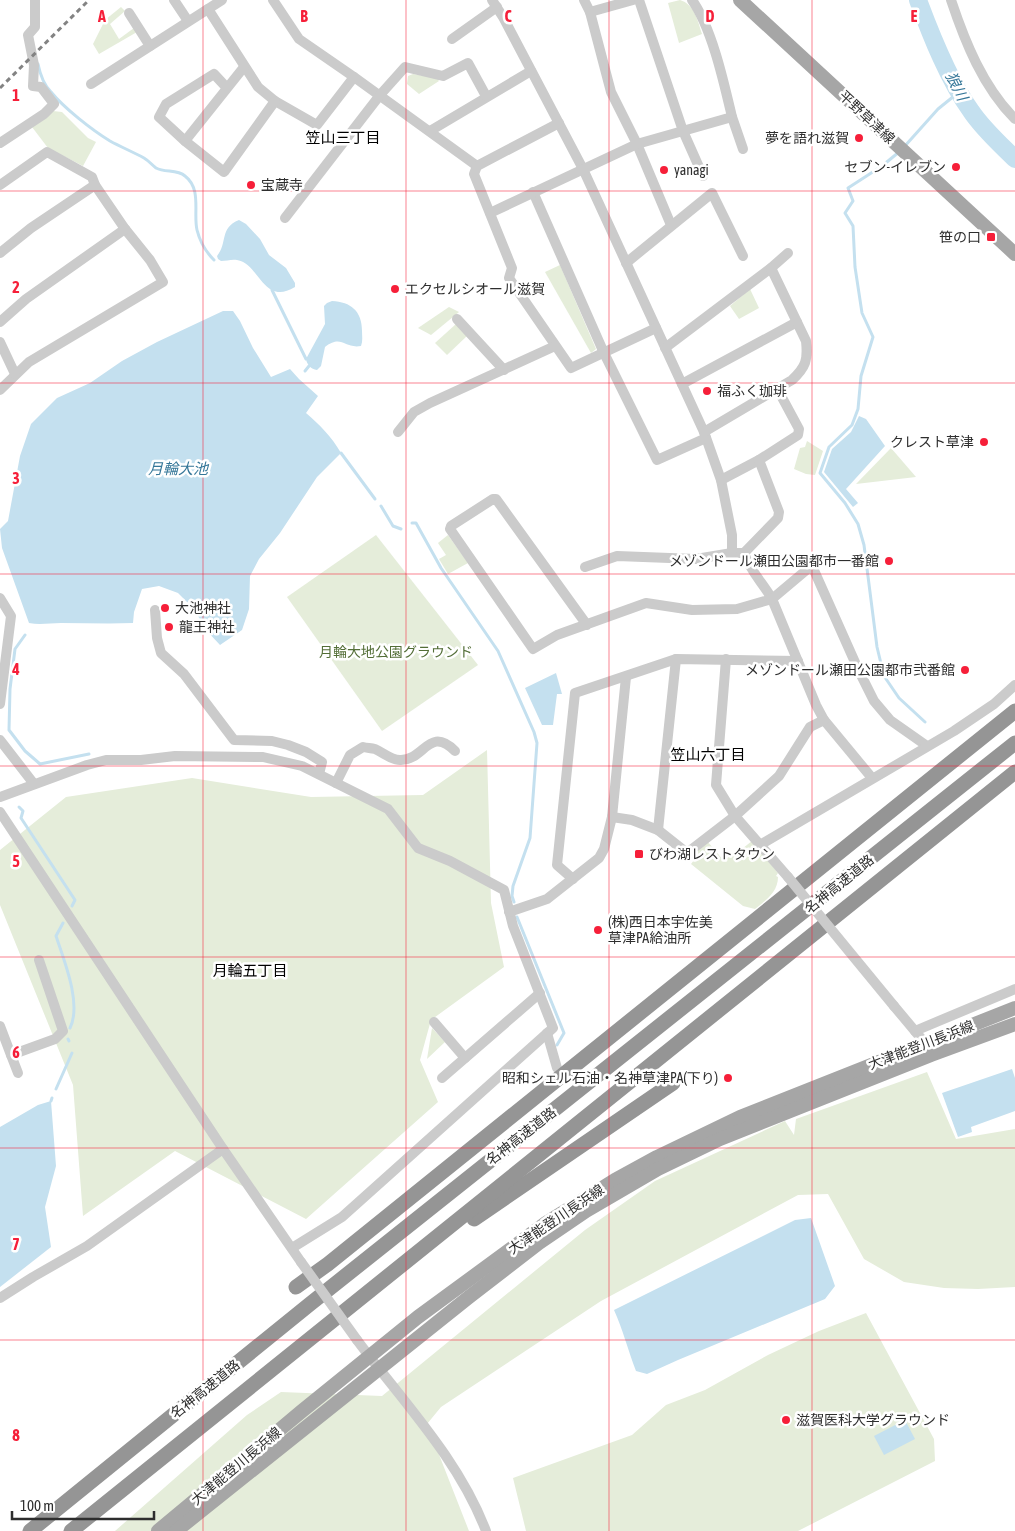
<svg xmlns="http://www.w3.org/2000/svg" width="1015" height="1531" viewBox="0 0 1015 1531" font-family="'Asap Condensed','Noto Sans JP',sans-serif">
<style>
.green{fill:#e5edda}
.water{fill:#c4e0ef}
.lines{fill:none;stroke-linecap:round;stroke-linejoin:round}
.stream{stroke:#c4e0ef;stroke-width:3}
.river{stroke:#c4e0ef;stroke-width:18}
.minor{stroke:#cbcbcb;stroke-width:10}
.major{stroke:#a6a6a6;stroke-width:14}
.highway{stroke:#959595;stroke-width:15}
.rail{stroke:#838383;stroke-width:3;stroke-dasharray:5 4;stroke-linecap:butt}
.minor-bridge{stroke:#cbcbcb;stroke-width:10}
.grid{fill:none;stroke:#f61f39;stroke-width:1;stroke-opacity:0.55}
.poi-dot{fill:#f61f39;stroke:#fff;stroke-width:2}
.labels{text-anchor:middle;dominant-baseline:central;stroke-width:5;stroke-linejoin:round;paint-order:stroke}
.street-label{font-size:14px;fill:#2e2e2e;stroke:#fff}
.poi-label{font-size:14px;fill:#2e2e2e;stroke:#fff;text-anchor:start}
.park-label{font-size:14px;fill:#536e37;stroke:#fff}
.water-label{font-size:15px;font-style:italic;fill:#347698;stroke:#fff}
.neighbourhood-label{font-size:15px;fill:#000;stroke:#fff}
.grid-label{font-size:16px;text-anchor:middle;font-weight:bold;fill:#f61f39;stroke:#fff;stroke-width:5;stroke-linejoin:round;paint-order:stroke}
</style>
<rect width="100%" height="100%" fill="#fff"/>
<!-- green -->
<g class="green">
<path d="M680,0C694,4 698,21 702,34L679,43L668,3Z"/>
<polygon points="121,7 125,11 110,24 119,39 134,28 137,32 99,54 93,44 105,20"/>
<polygon points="413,74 437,78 439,81 419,94 407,84 408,76"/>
<polygon points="53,111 62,112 88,138 96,142 83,166 48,148 32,127"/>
<polygon points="560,265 596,349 591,353 545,272"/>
<polygon points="750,289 759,308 739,319 730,306"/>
<polygon points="449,307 459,312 431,335 418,328"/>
<polygon points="456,324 468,335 447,355 435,343"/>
<polygon points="807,441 823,451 815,475 806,474 794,469 800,448 805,447"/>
<polygon points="891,448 916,477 856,484"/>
<polygon points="376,535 478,665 382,731 287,597"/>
<polygon points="448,535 468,563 448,574 439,559 446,555 438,543"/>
<polygon points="487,750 491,903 504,967 431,1020 420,1060 438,1102 306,1219 175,1151 83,1216 73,1085 0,905 0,850 66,797 192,778 311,797 423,795"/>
<path d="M752,841L778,873L776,876L778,877C778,892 766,900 755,909L743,906L691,864L698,855V849L708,842L724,861L736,850L738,852Z"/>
<polygon points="432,1028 445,1042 427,1059"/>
<polygon points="927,1072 956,1139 1015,1129 1015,1287 978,1289 944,1288 904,1282 864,1259 828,1194 798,1195 601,1301 441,1407 427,1424 469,1531 115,1531 247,1415 281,1392 382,1396 585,1230 655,1181 785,1121 794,1135 796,1119"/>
<polygon points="866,1313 934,1439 935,1461 798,1531 526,1531 513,1478 632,1435 666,1405 705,1390 768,1355 819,1331"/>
</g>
<!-- water -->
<g class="water">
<path d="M239,220L246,224L260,239L269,255L286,268L295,283V287C263,306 260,264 237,260C232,259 226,261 221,261L218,259L217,256C228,243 219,228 239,220Z"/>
<path d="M332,301C351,302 362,311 362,331C362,336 363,341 361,346C344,349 342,334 325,347L321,366L317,370C311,369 307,365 306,359L325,324L324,306L327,303Z"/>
<path d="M223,311H233L240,321L253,348L271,377L290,369L299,379L318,396L306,413C319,424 332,437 341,453L317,477L280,533L259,559L250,576L249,609L242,630L220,645L206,630L194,609L178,593L159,586L142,589L134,612L133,623C109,624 85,623 61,623C50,623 40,625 29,623L2,548L0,529L8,521L20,456L31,424L57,398L90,383L122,361L157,342Z"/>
<polygon points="859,416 866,419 885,446 846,489 858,503 853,507 824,472 832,449 851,432"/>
<polygon points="556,673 562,694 557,694 553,725 542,725 525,688"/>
<polygon points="1012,1069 1015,1078 1015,1111 971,1127 972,1132 958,1137 942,1093"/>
<polygon points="51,1101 56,1166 45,1207 51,1247 0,1287 0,1127 38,1105"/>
<path d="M811,1218L835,1286L825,1299L678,1360L647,1374L636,1371C628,1350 623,1330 614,1310L795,1220Z"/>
<polygon points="905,1420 915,1439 884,1455 874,1436"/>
</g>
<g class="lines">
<!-- stream -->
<g class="stream">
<path d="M38,64C40,74 44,85 51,92C64,108 92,130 110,141C121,147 133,152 144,158C149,161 152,165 156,168C165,173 177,169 185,176C202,189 193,213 197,230C200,242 205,251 214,260"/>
<polyline points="904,147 938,109 959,92"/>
<polyline points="899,152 882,166 848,188 853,201 845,213 853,226 855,267 862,313 873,337 861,376 858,409 852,425 829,447 820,473 845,503 858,524 864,545 877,647 884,676 899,698 925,722"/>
<polyline points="272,290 306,359"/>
<polyline points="305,371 309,366"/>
<polyline points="341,453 375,499"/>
<polyline points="381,506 393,526 401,529"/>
<polyline points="412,523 416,523 441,568 498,651 534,732 537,743 530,838 513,886 512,896 514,902"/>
<polyline points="25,635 15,649 10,689 9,730 25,751 40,764 89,754"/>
<polyline points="19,807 23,811 21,818 75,900 72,906"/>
<polyline points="517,917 564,1033 557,1045"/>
<path d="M63,923L56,936C64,960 82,1004 70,1028"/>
<polyline points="68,1039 69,1041"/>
<polyline points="56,1089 72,1053"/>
<polyline points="51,1101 52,1098"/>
</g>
<!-- river -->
<path class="river" d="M918,0C931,35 949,81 971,111C983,129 1000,144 1015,159"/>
<!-- minor -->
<g class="minor">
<polyline points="174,0 188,21"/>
<polyline points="273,0 299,39 354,77"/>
<polyline points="492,0 503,17 583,169 704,432 721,480 732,535 732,553 744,553"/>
<polyline points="584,0 590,12"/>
<polyline points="633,0 590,12 611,92 637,144 671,225"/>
<polyline points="639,0 683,131 703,176"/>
<path d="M951,0C965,42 983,87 1015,119"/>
<polyline points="208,9 258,87 275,101 317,125 354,77 477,166"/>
<polyline points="129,13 150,46"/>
<polyline points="452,39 497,7"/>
<polyline points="91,84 222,0"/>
<polyline points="227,88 214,74 166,104 159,117 185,141 244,67"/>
<polyline points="732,117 743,149"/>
<polyline points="559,123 477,166 474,174 512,268 509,278 571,368 656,328"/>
<polyline points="430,131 531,71"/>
<polyline points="185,141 224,172 275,101"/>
<polyline points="0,143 44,114 54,104 41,87 33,86 34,65 28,35 35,27 35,0"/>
<polyline points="0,185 47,152 92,177 95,185 125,229 150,260 163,282 29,362 0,390"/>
<polyline points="533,192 604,353 657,460 706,438"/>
<path d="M490,213L637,144L732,117C724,83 712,28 692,0"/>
<polyline points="285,218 380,95 405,67 443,76 468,63 486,96"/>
<polyline points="0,253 31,228 95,185"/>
<polyline points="626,263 712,193 743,256"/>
<polyline points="457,319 504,370"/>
<polyline points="0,322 26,299 125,229"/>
<polyline points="0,342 15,374"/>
<polyline points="665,348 771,268 788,253"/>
<polyline points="682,384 797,322"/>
<polyline points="398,432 414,412 430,403 555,346"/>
<path d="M704,432L792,380C806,367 808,360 806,341L771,268"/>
<polyline points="721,480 759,460"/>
<path d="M744,553C750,571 763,583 772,599L816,705L824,720L872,778"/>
<polyline points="744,553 778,518 779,512 759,460 798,435 799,429 778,390"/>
<polyline points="585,567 617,556 696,559 732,553"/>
<polyline points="0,598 11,616 0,704"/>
<polyline points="155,610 157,638 161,653 184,674 234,740 272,741 288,745 306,752 322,762 319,774"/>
<polyline points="587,625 496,499 493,499 451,526 450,529 533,649 557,635 646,603 692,610 737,609 772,599 810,567 813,568 858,669 874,701 890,720 927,746"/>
<polyline points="726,659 716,785 735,816 788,877"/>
<polyline points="0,740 34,784"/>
<path d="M336,783L350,755L363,747C367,748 371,748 375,749C384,753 391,760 400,760C424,761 429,725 455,751"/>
<polyline points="0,797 87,765 106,760 141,760 175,756 263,757 302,766 388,809 418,848 450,861 504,890 513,926 553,1028 342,1217 292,1248"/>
<polyline points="0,812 223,1149 301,1262"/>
<polyline points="612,817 626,677"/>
<polyline points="658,830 676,659"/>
<polyline points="760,845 954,731 994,704 1015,685"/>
<polyline points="573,879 557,865 575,693 676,659 798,661"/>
<polyline points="509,912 547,899 599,858 604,849 612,817 632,820 658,830 687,853 735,816 779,776 810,727 824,720"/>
<polyline points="894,1006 925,1043 928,1050"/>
<polyline points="434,1022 465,1058"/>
<polyline points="0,1026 11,1055 55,1039 63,1031 39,960"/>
<polyline points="915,1031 1015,989"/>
<polyline points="547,1033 557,1068"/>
<polyline points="11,1055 18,1073"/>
<polyline points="442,1078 540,993"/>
<polyline points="0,1298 33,1277 87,1246 223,1149"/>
<path d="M357,1340C403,1402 458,1458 486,1531"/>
</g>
<!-- major -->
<g class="major">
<polyline points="740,0 1015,254"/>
<polyline points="158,1531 302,1411 418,1317 546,1223 615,1180 657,1157 740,1117 1015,1008"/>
<polyline points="176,1531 469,1297 539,1243 586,1211 658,1169 720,1139 931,1055 1015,1024"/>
</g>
<!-- highway -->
<g class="highway">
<polyline points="474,1219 673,1083"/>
<polyline points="296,1287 328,1264 1015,711"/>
<polyline points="30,1531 310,1304 1015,743"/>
<polyline points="71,1531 1015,772"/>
</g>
<!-- rail -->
<polyline class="rail" points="0,88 89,0"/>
<!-- minor-bridge -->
<g class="minor-bridge">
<polyline points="788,877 894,1006"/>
<polyline points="301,1262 357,1340"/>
</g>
</g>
<!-- grid -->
<path class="grid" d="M203,0V1531M406,0V1531M609,0V1531M812,0V1531M0,191H1015M0,383H1015M0,574H1015M0,766H1015M0,957H1015M0,1148H1015M0,1340H1015"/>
<!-- markers -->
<g class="poi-dot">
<circle cx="859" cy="138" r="5"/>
<circle cx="956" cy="167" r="5"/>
<circle cx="664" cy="170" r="5"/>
<circle cx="251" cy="185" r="5"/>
<rect x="986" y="232" width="10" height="10" rx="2.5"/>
<circle cx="395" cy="289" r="5"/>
<circle cx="707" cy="391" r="5"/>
<circle cx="984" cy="442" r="5"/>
<circle cx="889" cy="561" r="5"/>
<circle cx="165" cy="608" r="5"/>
<circle cx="169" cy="627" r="5"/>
<circle cx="965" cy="670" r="5"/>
<rect x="634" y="849" width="10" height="10" rx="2.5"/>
<circle cx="598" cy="930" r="5"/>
<circle cx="728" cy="1078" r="5"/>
<circle cx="786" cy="1420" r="5"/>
</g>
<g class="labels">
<!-- street labels -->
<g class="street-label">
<text transform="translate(867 117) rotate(43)">平野草津線</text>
<text transform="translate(839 884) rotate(-39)">名神高速道路</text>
<text transform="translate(921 1045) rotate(-21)">大津能登川長浜線</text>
<text transform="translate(521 1136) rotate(-38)">名神高速道路</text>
<text transform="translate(556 1219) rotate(-34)">大津能登川長浜線</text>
<text transform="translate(205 1389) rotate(-39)">名神高速道路</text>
<text transform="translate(236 1466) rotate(-40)">大津能登川長浜線</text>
</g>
<!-- poi labels -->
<g class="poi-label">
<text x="849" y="138" text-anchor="end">夢を語れ滋賀</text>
<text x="946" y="167" text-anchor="end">セブン-イレブン</text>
<text x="674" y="170">yanagi</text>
<text x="261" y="185">宝蔵寺</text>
<text x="981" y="237" text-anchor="end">笹の口</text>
<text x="405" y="289">エクセルシオール滋賀</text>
<text x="717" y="391">福ふく珈琲</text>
<text x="974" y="442" text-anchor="end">クレスト草津</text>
<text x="879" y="561" text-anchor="end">メゾンドール瀬田公園都市一番館</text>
<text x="175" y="608">大池神社</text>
<text x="179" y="627">龍王神社</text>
<text x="955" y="670" text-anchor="end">メゾンドール瀬田公園都市弐番館</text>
<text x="649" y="854">びわ湖レストタウン</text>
<text x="608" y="922">(株)西日本宇佐美<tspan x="608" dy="16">草津PA給油所</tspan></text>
<text x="718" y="1078" text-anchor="end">昭和シェル石油・名神草津PA(下り)</text>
<text x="796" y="1420">滋賀医科大学グラウンド</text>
</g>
<!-- park labels -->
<g class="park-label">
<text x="396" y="652">月輪大地公園グラウンド</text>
</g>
<!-- water labels -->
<g class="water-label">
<text transform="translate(957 86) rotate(63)">狼川</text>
<text x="178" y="468">月輪大池</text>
</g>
<!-- neighbourhood labels -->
<g class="neighbourhood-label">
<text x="343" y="137">笠山三丁目</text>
<text x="708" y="754">笠山六丁目</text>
<text x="250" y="970">月輪五丁目</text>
</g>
</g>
<g class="grid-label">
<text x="102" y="22">A</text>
<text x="304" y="22">B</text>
<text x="508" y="22">C</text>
<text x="710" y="22">D</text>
<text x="914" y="22">E</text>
<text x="16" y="101">1</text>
<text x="16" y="293">2</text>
<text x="16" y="484">3</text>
<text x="16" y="675">4</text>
<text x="16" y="867">5</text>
<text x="16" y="1058">6</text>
<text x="16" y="1250">7</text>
<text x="16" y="1441">8</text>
</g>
<!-- scale -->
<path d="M12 1511v8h142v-8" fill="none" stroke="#2e2e2e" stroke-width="2.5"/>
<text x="20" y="1511" font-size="15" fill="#2e2e2e" stroke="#ffffff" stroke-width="4" paint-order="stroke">100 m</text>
</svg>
